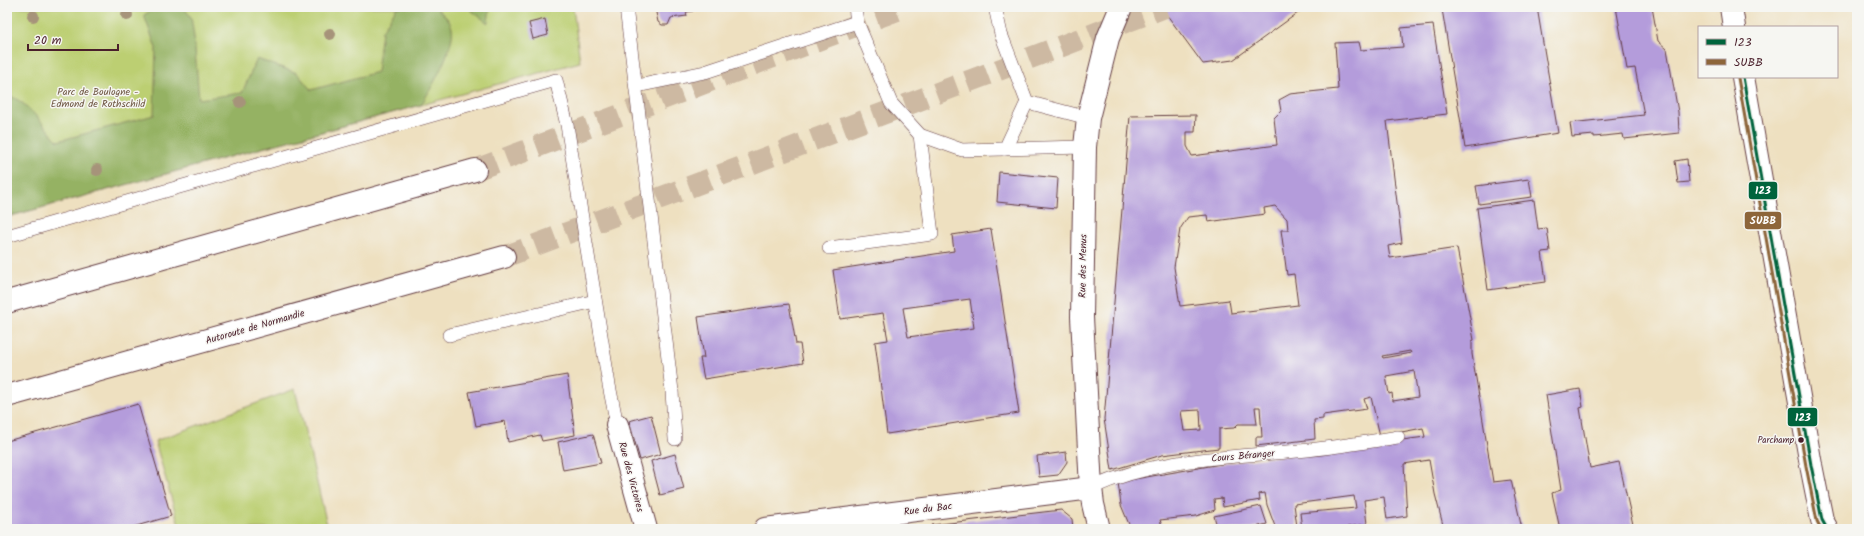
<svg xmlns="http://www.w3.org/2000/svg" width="1864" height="536" viewBox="0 0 1864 536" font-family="Kalam,sans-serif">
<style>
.green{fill:#bccf72;stroke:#83774e}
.forest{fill:#95b264;stroke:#706848}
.building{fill:#b49cdb;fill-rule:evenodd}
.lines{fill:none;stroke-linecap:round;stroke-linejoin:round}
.highway-tunnel{stroke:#cdb9a2;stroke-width:22;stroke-dasharray:22 11;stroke-linecap:butt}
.lane-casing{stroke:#633c41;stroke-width:14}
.street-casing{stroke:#633c41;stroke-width:24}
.secondary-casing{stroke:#633c41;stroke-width:24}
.highway-casing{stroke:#633c41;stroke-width:24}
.lane{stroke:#fff;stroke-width:13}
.street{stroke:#fff;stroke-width:22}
.secondary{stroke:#fff;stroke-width:22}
.highway{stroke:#fff;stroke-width:22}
.bus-1-casing{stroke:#f6f6f2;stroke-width:6}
.bus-2-casing{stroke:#f6f6f2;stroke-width:6}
.bus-1{stroke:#00643c;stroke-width:3}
.bus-2{stroke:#8d653a;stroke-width:3}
.tree{fill:#a6937a}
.bus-dot{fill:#4a1f2b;stroke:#f6f6f2;stroke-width:1.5}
.labels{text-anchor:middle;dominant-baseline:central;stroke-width:3;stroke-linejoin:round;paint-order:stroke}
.bus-label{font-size:9px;fill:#4a1f2b;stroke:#f6f6f2;text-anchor:end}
.park-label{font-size:10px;fill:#6c5440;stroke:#f6f6f2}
.street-label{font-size:10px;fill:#4a1f2b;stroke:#f6f6f2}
.line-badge{stroke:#f6f6f2;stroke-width:1.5}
.badge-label{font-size:11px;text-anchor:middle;font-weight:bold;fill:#fff}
</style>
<rect width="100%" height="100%" fill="#f6f6f2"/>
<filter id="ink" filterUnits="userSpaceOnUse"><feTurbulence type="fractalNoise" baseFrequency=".025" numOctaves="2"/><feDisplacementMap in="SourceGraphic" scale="8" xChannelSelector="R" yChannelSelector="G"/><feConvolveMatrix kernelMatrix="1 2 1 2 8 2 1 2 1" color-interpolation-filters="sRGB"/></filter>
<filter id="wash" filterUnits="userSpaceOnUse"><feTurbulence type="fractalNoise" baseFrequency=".012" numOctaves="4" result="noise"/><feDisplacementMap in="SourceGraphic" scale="16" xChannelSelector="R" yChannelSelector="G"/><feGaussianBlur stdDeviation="0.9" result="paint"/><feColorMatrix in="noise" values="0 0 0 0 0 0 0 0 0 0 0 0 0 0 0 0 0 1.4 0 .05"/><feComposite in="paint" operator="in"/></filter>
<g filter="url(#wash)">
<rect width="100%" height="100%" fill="#eee0c0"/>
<!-- green -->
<g class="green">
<polygon points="7,7 573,7 580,62 7,217"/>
<polygon points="295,389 328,529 180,529 155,441"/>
</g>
<!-- forest -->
<g class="forest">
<path d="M157,7H183L191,17L194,37L199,99L242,93L257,59L297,73L311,90L377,72L382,31L397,7H435C442,13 450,19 452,28C456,45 430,91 421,105L7,217V95C28,101 43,126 58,141L154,115L156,48L144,15Z"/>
<polygon points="467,7 490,7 488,23 468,8"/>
</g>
<g id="blocks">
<!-- building -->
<g class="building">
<polygon points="650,7 692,7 693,11 686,12 687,16 671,18 668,25 662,25 658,22 655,8 650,9"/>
<polygon points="1166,7 1306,7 1233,60 1203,64 1164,11"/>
<polygon points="1456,7 1537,7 1558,133 1465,148 1442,9"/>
<polygon points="1616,7 1652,7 1658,41 1667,49 1678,112 1679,133 1624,139 1623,134 1594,137 1594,135 1572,137 1570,123 1644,115 1635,68 1627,69"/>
<polygon points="545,19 548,35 533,39 529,23"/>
<path d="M1433,25L1447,114L1387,121L1402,243L1388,246L1390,258L1457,248L1474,340L1472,341V354L1493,482L1511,480L1522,529H1444L1435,494L1429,460L1404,464L1407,516L1387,519L1384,497L1364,500L1367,524L1347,527V529H1302L1300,513L1356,508L1354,496L1294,504L1297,527L1276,529L1267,505L1265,493L1259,494L1260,500L1223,507L1222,498L1214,499L1215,510L1196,516L1160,520L1163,529H1131L1121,505L1118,482L1221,464L1425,437L1423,428L1380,436L1371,397L1364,399L1367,409L1323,415V419L1314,420L1315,439L1256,446V437H1262L1260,407H1255L1257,424H1238L1234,428L1219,429V448L1162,455L1112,470L1104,419L1130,116L1196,115L1195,132H1187V146L1192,156L1277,145L1274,118L1281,111L1279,100L1290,94L1338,89L1335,43L1359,42L1361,50L1403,47L1401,28ZM1275,206L1287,219L1288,230H1281L1284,252L1287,275L1294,274L1298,305L1231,313L1229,300L1180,306L1174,267L1180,229L1188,217L1207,215L1208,222L1265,214L1264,208ZM1410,351L1411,353L1383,358L1382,356ZM1414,371L1418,397L1393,401L1392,393L1389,394L1386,376ZM1200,410L1201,430L1184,431L1181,411Z"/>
<polygon points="1687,159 1689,182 1678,183 1675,161"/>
<polygon points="999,172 1058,178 1056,208 997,202"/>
<polygon points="1529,179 1532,197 1479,204 1476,186"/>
<polygon points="1534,200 1538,229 1547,228 1550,251 1542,252 1546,282 1488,290 1477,208"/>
<path d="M991,229L1019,413L887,434L875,342L888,340L883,313L840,319L833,270L954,251L952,235ZM970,299L974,328L908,337L903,308Z"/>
<polygon points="789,304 796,344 800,344 803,363 704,379 700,358 704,358 698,317"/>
<polygon points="567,375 575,435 542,441 540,435 508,442 505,421 476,426 469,392"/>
<polygon points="1580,389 1583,407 1580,408 1590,468 1619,462 1634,529 1560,529 1552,493 1561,490 1546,395"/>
<polygon points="138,404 171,516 126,529 7,529 7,441"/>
<polygon points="651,415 661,454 640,460 629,421"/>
<polygon points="593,434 601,463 563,470 558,442"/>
<polygon points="1066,452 1067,462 1058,475 1039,477 1037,456"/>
<polygon points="675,454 684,489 660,495 651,461"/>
<polygon points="1261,506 1267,524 1248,529 1205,529 1217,526 1214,516"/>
<polygon points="1061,510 1072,519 1073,529 933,529 932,525"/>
</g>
</g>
</g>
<g filter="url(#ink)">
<use href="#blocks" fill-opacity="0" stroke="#633c41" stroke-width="1"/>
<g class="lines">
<!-- highway-tunnel -->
<g class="highway-tunnel">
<polyline points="475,170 905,7"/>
<polyline points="504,257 1165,7"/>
</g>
<defs>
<g id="lane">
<polyline points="626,7 672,391 675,439"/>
<polyline points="995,7 1001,34 1027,102 1088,118"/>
<polyline points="857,22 891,103 920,135 962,150 1085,147"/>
<polyline points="637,86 705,72 857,22 855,7"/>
<polyline points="1005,149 1027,102"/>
<polyline points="7,236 556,80 567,125 609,385 617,425"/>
<polyline points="829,248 932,234 920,135"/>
<polyline points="449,335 595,301"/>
<path d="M1091,488C1155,459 1219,458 1287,452C1325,449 1361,443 1398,437"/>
</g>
<g id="street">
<polyline points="617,425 646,529"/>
<polyline points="765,529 1091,488"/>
<polyline points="1099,529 1093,504 1091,488 1082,317 1085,147 1088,118 1108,38 1121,7"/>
</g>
<g id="secondary">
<polyline points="1731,7 1734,27"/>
<polyline points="1743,77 1811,465 1822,520 1827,529"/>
</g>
<g id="highway">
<polyline points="7,302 475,170"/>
<polyline points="7,396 504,257"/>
</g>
</defs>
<!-- lane casing -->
<use href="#lane" class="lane-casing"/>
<!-- street casing -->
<use href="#street" class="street-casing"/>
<!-- secondary casing -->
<use href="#secondary" class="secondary-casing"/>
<!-- highway casing -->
<use href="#highway" class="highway-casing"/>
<!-- lane -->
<use href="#lane" class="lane"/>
<!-- street -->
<use href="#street" class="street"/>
<!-- secondary -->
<use href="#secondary" class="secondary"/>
<!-- highway -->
<use href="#highway" class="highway"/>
<defs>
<polyline id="bus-1" points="1743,77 1811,465 1822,520 1827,529"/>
<polyline id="bus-2" points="1738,78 1806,466 1817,521 1821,529"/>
</defs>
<!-- bus-1 casing -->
<use href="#bus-1" class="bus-1-casing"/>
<!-- bus-2 casing -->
<use href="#bus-2" class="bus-2-casing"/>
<!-- bus-1 -->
<use href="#bus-1" class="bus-1"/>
<!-- bus-2 -->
<use href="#bus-2" class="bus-2"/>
</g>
<!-- trees -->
<g class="tree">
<circle cx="127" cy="15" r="6"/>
<circle cx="33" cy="16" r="6"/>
<circle cx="330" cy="34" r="6"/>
<circle cx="240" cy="102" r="6"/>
<circle cx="97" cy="170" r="6"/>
</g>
</g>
<!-- markers -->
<circle class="bus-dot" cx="1801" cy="440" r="3.5"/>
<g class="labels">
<!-- bus labels -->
<g class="bus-label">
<text x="1794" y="440">Parchamp</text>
</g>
<!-- park labels -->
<g class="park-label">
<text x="98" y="92">Parc de Boulogne -<tspan x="98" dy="12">Edmond de Rothschild</tspan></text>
</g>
<!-- street labels -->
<g class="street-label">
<text transform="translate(1083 266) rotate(-89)">Rue des Menus</text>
<text transform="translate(255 327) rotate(-16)">Autoroute de Normandie</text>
<text transform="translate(1243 456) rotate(-5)">Cours Béranger</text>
<text transform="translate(631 477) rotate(75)">Rue des Victoires</text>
<text transform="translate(928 509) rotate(-7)">Rue du Bac</text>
</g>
</g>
<g class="line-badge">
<rect x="1748" y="181" width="30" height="19" rx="4" fill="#00643c"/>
<rect x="1744" y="211" width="38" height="19" rx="4" fill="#8d653a"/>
<rect x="1787" y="407" width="31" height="20" rx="4" fill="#00643c"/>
</g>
<g class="badge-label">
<text x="1763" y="194">123</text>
<text x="1763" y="224">SUBB</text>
<text x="1803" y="421">123</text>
</g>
<!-- margin -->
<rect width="1864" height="536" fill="none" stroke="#f6f6f2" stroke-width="24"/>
<!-- legend -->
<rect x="1698" y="26" width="140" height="52" fill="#f6f6f2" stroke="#b1a0a2"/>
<rect x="1706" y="39" width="20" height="6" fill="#00643c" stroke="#b1a0a2"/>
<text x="1734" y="46" font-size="12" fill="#4a1f2b">123</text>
<rect x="1706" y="59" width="20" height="6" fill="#8d653a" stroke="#b1a0a2"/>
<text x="1734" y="66" font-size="12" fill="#4a1f2b">SUBB</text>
<!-- scale -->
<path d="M28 44v6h90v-6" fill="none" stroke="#4a1f2b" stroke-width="2"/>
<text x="34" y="44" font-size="12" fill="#4a1f2b" stroke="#f6f6f2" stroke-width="3" paint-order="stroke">20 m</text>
</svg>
